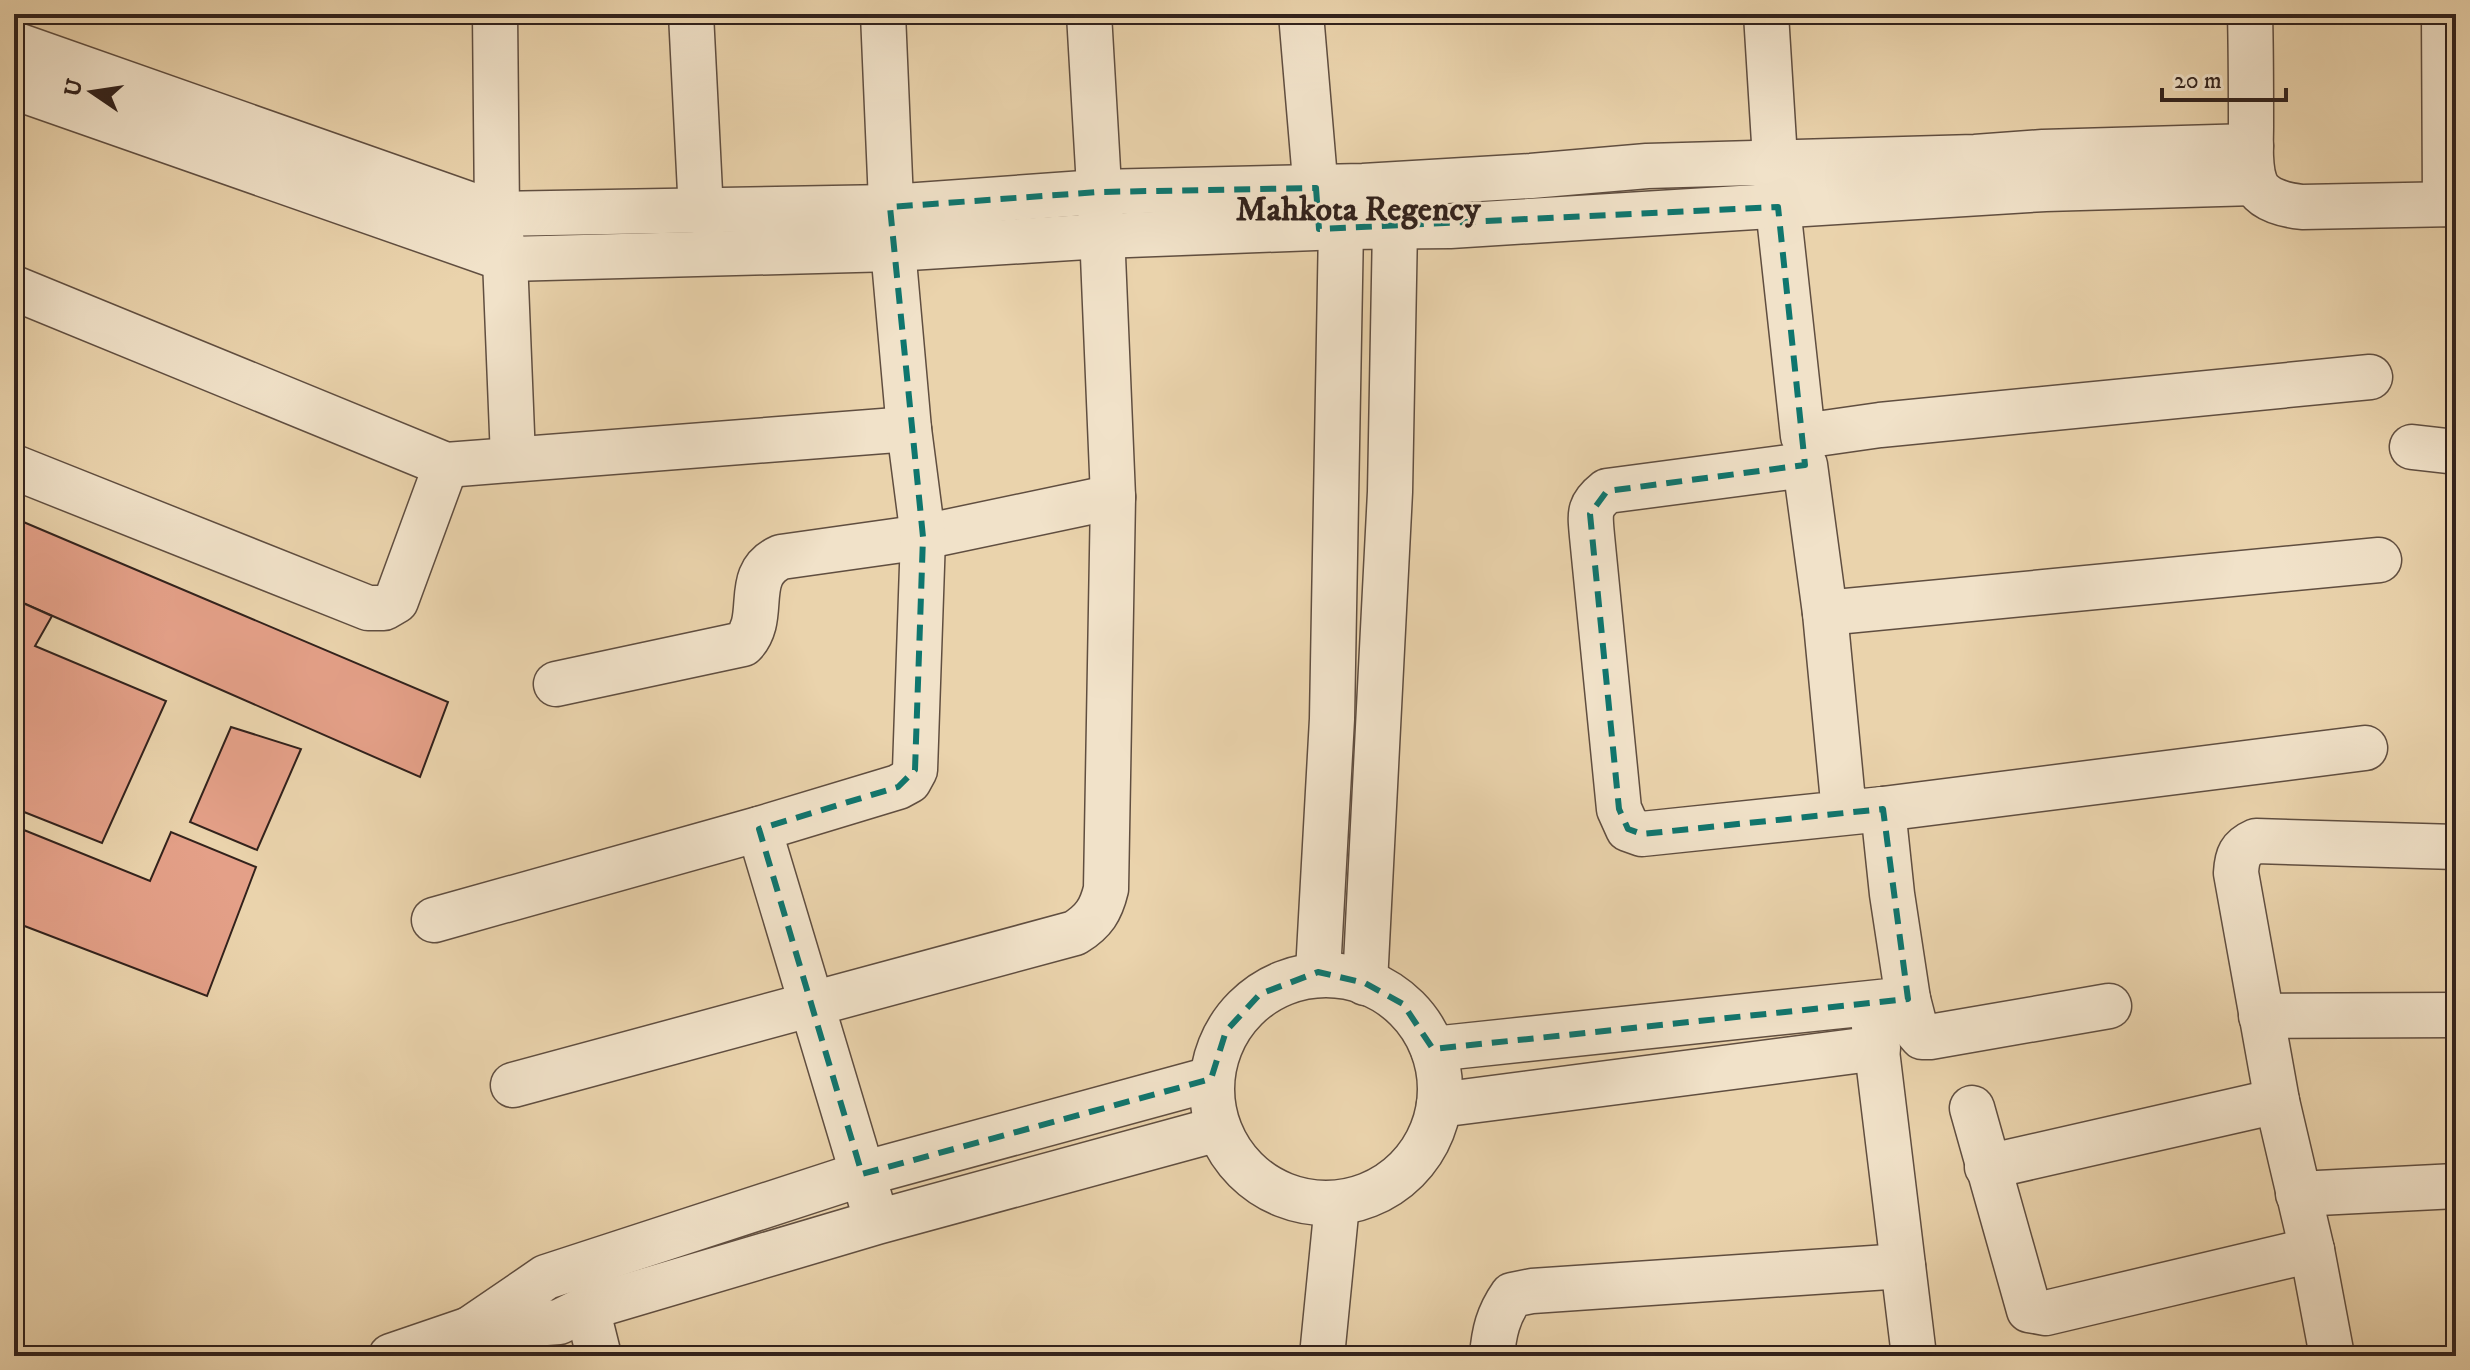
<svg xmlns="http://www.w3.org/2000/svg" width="2470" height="1370" viewBox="0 0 2470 1370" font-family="'IM FELL DW Pica',serif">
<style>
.building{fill:#e4a088;stroke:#32221c;stroke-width:2}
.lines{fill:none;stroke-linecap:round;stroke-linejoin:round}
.minor-casing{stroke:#604e40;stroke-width:47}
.minor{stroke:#f1e2c9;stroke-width:44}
.marked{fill:none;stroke:#0f766e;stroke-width:6;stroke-dasharray:16 10;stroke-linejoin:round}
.labels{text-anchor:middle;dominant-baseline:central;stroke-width:6;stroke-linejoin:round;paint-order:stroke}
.neighbourhood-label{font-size:34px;font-weight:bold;fill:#32221c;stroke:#f1e2c9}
</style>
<rect width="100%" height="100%" fill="#ead3ac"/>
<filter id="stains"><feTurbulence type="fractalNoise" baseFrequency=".0025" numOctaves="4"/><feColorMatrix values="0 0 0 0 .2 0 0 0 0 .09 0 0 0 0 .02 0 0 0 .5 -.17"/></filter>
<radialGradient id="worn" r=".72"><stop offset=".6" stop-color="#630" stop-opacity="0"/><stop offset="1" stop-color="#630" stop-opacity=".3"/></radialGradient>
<!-- building -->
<g class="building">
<polygon points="14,518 448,702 420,777 14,599"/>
<polygon points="14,599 52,616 35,646 166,701 102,843 14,808"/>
<polygon points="231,727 301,749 257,850 190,822"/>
<polygon points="14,826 150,881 171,832 256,867 207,996 14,922"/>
</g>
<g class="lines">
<defs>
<g id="minor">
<polyline points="495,14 497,214 505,259 513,458"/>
<polyline points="691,14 701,212"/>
<polyline points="1301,14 1318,215"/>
<polyline points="1766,14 1778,207 1803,436 1880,425 2370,377"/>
<path d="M2250,14C2251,51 2251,89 2251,126C2251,143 2249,166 2255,182C2261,200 2285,205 2302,207L2456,204"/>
<polyline points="2444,14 2445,204"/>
<polyline points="14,44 497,214 890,207 1098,192 1363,186 1531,176 1647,166 1975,157 2043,152 2251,146"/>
<polyline points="14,87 505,259 893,249 1102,236 1341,227 1450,226 2045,189 2255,183"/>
<polyline points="14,288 446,465 909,429"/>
<polyline points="2412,447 2456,452"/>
<polyline points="14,467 368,608 384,608 396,601 446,465"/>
<polyline points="1825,613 2379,560"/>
<path d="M556,684L743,644C769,617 741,575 781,557L923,537L1113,497"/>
<path d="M1844,812L1825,613L1805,465L1607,491C1588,506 1590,513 1592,536L1619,809L1628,829L1642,834L1883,809L2365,748"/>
<polyline points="759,829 871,1202"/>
<polyline points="434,920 759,829 898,787 909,781 915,770 923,537 909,429 893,249 883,14"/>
<polyline points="1318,972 1332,719 1341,227"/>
<circle cx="1326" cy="1089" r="114"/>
<polyline points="1365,983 1390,492 1395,227"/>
<polyline points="1908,999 1916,1030 1922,1037 1930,1037 2109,1006"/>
<polyline points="2261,1016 2456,1015"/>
<polyline points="1873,1018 1914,1356"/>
<polyline points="1433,1049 1908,999 1892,894 1883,809"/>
<path d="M513,1085L1075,933C1094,921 1101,910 1106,889L1113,497L1103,256L1089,14"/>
<polyline points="1439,1105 1878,1048"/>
<polyline points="1972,1108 2029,1310 2046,1313 2312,1250"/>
<polyline points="1987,1167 2277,1101"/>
<polyline points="2298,1194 2456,1186"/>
<polyline points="587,1308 599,1356"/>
<polyline points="470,1329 546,1277 862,1174 1211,1079"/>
<polyline points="391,1356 470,1329 559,1322 587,1308 877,1222 1218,1129"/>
<polyline points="1322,1356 1337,1204"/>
<path d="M1492,1356C1494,1332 1498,1315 1512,1295L1532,1291L1903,1266"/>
<path d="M2332,1356L2312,1250L2277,1101L2236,873C2237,856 2240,848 2256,841L2456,847"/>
</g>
</defs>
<!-- minor casing -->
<use href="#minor" class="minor-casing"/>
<!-- minor -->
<use href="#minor" class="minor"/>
</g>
<!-- marked area -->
<path class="marked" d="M1316,188L1319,229L1778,207L1805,465L1607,491L1590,514L1619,809L1628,829L1642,834L1883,809L1908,999L1433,1049L1403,1004L1365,983L1318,972L1260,994L1226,1031L1211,1079L862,1174L759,829L898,787L915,770L923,537L890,207L1098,192Z"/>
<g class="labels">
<!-- neighbourhood labels -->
<g class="neighbourhood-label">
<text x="1358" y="210">Mahkota Regency</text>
</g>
</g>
<!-- margin -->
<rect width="2470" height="1370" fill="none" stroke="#ead3ac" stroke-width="48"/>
<rect x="16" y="16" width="2438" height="1338" fill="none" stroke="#32221c" stroke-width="4"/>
<rect x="24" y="24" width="2422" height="1322" fill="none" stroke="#32221c" stroke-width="2"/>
<!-- north arrow -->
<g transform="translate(92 92) rotate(283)" stroke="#f1e2c9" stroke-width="6" paint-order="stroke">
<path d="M0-6L14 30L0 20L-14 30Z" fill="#32221c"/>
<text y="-12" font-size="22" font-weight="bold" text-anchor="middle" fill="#32221c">U</text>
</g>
<!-- scale -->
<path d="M2162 88v12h124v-12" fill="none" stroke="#32221c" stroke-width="4"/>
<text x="2174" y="88" font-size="24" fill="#32221c" stroke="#f1e2c9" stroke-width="6" paint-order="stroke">20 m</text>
<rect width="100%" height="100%" filter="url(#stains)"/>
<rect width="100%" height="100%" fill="url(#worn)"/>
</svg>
